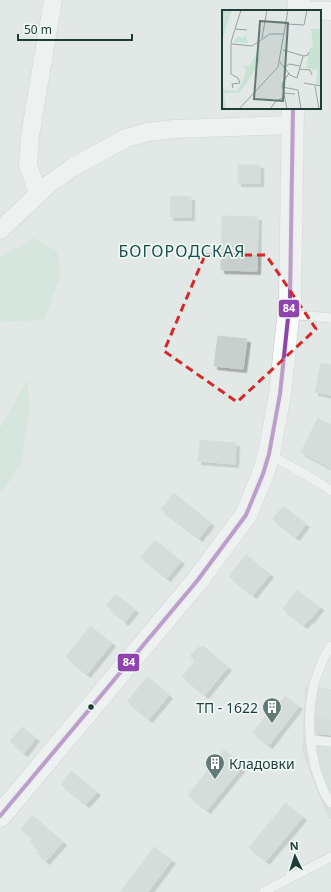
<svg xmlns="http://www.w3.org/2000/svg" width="331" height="892" viewBox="0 0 331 892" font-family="'Noto Sans',sans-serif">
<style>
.built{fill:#cedad6}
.green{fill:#c8e3d4}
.building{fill:#c8cfcd;stroke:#cad1cf;filter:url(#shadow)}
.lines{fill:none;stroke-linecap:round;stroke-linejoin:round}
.service-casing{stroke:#bec5c3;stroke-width:10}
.minor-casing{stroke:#bec5c3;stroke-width:19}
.tertiary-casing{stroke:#bec5c3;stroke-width:23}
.service{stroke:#fafcfb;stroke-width:9}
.minor{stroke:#fafcfb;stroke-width:18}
.tertiary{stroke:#fafcfb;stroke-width:22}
.bus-1-casing{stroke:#eff8f4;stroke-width:7}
.bus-1{stroke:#8e44ad;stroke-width:4}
.marked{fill:none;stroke:#d62828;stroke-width:3;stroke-dasharray:8 5;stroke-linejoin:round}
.bus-dot{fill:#1e3d38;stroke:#eff8f4;stroke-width:1.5}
.labels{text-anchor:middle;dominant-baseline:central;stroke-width:3.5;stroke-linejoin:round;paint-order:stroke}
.poi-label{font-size:14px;fill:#1e3d38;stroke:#eff8f4;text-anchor:end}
.quarter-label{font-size:16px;letter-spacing:1px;fill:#185049;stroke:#eff8f4}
.inset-road{fill:none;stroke:#93a4a0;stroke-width:1}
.view{fill:#627975;fill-opacity:0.15;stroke:#627975;stroke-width:2}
.inset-edge{fill:none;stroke:#1e3d38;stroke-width:2}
.line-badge{stroke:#eff8f4;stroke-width:1.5}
.badge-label{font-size:11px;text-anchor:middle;font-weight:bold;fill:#fff}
</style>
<defs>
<filter id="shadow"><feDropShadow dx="3.5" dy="3.5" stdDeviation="0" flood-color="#0004"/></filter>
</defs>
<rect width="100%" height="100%" fill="#e1e8e6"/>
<!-- built -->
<polygon class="built" points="305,686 331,689 331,819 328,819 302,751"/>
<!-- green -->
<g class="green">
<polygon points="33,238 57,251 61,274 44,320 0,322 0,258"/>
<polygon points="27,380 30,410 21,464 0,495 0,428"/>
</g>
<!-- building -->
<g class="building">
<rect x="238" y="165" width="22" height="18"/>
<polygon points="171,196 191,197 191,217 170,217"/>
<polygon points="222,216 258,217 257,271 221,270"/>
<polygon points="218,336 247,339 243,369 214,366"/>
<polygon points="321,363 331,365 331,395 315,392"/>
<polygon points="318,418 331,425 331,468 301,452"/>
<polygon points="200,440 236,443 235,464 198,461"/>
<polygon points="174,493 211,523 199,538 161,509"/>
<polygon points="283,506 306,524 296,537 273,519"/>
<polygon points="155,540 181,561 167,578 141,557"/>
<polygon points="246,555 270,574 253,595 229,576"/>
<polygon points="297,590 320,607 310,620 309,619 304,625 283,609"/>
<polygon points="116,594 135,610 125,622 106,605"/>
<polygon points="90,626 112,643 87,674 66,657"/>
<polygon points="203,646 228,667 205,695 182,676 195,661 190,656 198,647 200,648"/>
<polygon points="148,677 169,695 149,719 127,701"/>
<polygon points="285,696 299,706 269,745 253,733 273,706 275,708"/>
<polygon points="317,718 331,719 331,735 316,733"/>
<polygon points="22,727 36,738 24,753 10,741"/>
<polygon points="224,750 243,766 207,810 188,795"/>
<polygon points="71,771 97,792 86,804 61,784"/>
<polygon points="286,803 303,817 266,861 249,847"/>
<polygon points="32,815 63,842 46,861 37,853 39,850 30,842 33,839 21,829"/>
<polygon points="154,847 172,860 148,892 120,892"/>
</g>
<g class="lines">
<defs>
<g id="service">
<polyline points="288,314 331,318"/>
<polyline points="269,454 323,485 331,491"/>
<path d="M331,646C307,682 305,728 316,770C320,781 323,794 331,803"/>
<polyline points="311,740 331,742"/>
<polyline points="263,892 331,857"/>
</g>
<g id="minor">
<polyline points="298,10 331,11"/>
<polyline points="38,194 28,165 30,136 53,0"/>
<polyline points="0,230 49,184 73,167 126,138 148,132 174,129 291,125"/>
</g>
<g id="tertiary">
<polyline points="298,11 299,0"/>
<polyline points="0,816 197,581 246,515 263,474 269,454 280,394 290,299 293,108"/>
</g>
</defs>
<!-- service casing -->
<use href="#service" class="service-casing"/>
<!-- minor casing -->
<use href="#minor" class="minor-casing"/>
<!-- tertiary casing -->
<use href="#tertiary" class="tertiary-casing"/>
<!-- service -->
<use href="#service" class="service"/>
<!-- minor -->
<use href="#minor" class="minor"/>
<!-- tertiary -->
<use href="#tertiary" class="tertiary"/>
<defs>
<polyline id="bus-1" points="0,816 197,581 246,515 263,474 269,454 280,394 290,299 293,108"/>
</defs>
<!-- bus-1 casing -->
<use href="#bus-1" class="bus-1-casing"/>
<!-- bus-1 -->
<use href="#bus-1" class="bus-1"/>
</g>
<!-- marked area -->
<path d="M0 0H331V892H0ZM205,255H266L316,329L237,402L164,351Z" fill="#e1e8e6" fill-opacity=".55" fill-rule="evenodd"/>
<path class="marked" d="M205,255H266L316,329L237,402L164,351Z"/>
<!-- icons -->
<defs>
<symbol id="building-pin" viewBox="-11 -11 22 30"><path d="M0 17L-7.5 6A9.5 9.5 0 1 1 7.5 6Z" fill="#627975" stroke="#eff8f4"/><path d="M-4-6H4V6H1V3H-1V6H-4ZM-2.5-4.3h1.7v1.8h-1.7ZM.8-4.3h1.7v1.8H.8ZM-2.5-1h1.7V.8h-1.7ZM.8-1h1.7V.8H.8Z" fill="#fff"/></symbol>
</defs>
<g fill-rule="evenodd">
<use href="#building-pin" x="261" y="696" width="22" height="30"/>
<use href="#building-pin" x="204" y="752" width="22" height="30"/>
</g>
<!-- markers -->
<circle class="bus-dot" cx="91" cy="707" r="3.5"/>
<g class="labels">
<!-- poi labels -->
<g class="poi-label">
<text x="258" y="707">ТП - 1622</text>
<text x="229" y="763" text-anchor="start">Кладовки</text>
</g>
<!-- quarter labels -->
<g class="quarter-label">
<text x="182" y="251">БОГОРОДСКАЯ</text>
</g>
</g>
<!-- overview -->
<g transform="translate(222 10)">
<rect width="99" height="99" fill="#e1e8e6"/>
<path d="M0,0H10L0,29ZM89,19H99V75L94,74L96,60L84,58L88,38L91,37ZM24,25L26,33L11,32L16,26L21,28ZM35,43V49L38,44L37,52L26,71L17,83H2L4,99H0V79L14,81L17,78L35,49L20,73L24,61L22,55L27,56Z" fill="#c8e3d4"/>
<path class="inset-road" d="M64,14L82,15L85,0M13,19L25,20M40,28L45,0M10,34L30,36L48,24H62M61,40L82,46L86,45L87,42M58,52L68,65L75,68L81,46M64,56L67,54L78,56M77,59L88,60L90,65M82,73L99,76M93,76L97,99M60,77L76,80L79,99M11,78L10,74L18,73L16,68L9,64V32L19,0M61,83L73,84M17,99L56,57L66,0M48,99L54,91L63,87M65,99L60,74L67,63"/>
<path class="view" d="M38,11L66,13L61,91L32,89Z"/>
<rect width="99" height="99" class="inset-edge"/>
</g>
<g class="line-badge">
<rect x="278" y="299" width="22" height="19" rx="4" fill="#8e44ad"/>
<rect x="117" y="653" width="23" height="19" rx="4" fill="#8e44ad"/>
</g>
<g class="badge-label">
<text x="289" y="312">84</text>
<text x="129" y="666">84</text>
</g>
<!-- north arrow -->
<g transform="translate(295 856) rotate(356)" stroke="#eff8f4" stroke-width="3" paint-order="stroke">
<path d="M0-3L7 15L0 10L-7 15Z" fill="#1e3d38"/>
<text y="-6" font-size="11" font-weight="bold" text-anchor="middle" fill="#1e3d38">N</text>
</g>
<!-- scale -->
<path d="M18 34v6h114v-6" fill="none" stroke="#1e3d38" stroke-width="2"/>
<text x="24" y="34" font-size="12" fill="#1e3d38" stroke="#eff8f4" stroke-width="3" paint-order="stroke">50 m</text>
</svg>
